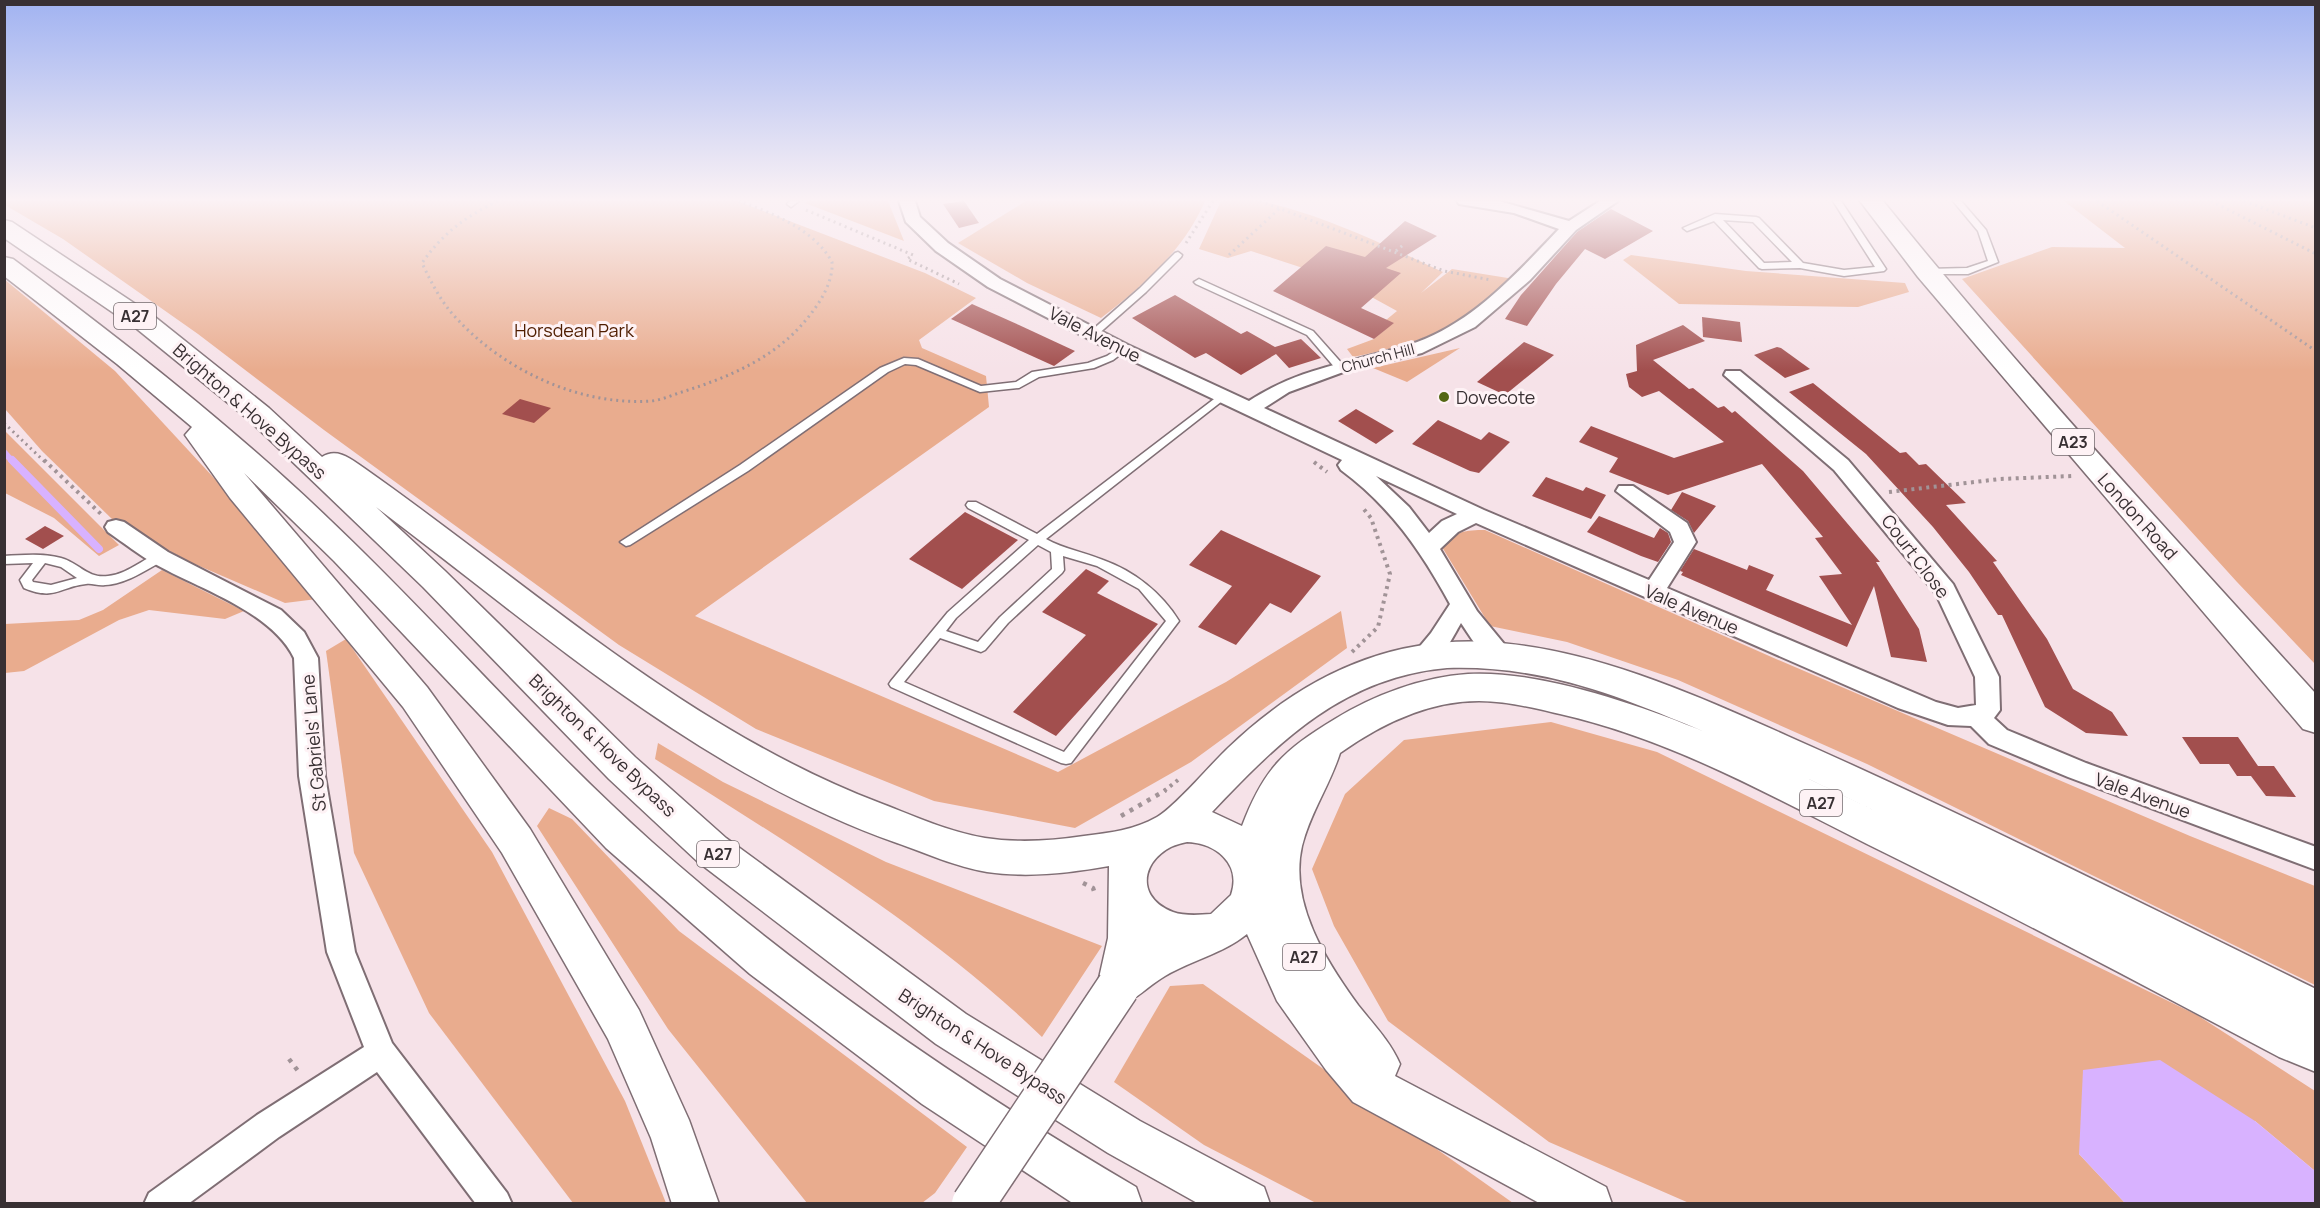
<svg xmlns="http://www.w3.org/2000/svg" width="2320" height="1208" viewBox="0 0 2320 1208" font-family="Manrope,sans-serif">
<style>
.green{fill:#e9ac8e}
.water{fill:#d8b2ff}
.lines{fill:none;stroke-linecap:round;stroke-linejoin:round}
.stream-far1{stroke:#d8b2ff;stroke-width:6}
.stream{stroke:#d8b2ff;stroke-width:8}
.building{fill:#a24f4e}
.service-casing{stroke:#7f6e74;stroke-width:3}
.minor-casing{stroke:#7f6e74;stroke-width:4}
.trunk-casing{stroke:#7f6e74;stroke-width:3}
.path-far2{stroke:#a19397;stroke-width:3;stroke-dasharray:2 4;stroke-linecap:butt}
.path-far1{stroke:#a19397;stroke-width:4;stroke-dasharray:3 4.5;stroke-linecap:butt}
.path{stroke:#a19397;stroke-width:4.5;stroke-dasharray:4 6;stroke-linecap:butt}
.service{fill:#fff;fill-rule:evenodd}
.minor{fill:#fff;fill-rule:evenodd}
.trunk{fill:#fff;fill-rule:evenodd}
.trunk-bridge-casing{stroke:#7f6e74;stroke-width:45;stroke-linecap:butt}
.trunk-bridge{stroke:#fff;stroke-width:42}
.poi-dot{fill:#536713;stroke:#fef2f5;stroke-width:2}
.labels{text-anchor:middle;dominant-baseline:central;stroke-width:6;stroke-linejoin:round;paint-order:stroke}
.far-street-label{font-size:15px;fill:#383033;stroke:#fef2f5}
.shield{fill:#fef2f5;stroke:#736a6d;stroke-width:1.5}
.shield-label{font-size:16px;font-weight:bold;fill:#383033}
.park-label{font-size:18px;fill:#4f1d00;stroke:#fef2f5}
.street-label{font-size:18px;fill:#383033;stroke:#fef2f5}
.poi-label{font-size:18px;fill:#383033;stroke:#fef2f5;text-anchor:start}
</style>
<rect width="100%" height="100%" fill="#f6e2e8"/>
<!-- green -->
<g class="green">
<polygon points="5,201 737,201 925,273 976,298 919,340 922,348 986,376 989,407 695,616 1058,772 1226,682 1341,611 1347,648 1191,762 1075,828 934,801 756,729 619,645 324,430 198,334 63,239 5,205"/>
<polygon points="808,201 888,201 904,241 805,203"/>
<path d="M1026,201H1205C1184,250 1143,286 1101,318L1027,283L958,243Z"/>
<path d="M1221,201C1233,201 1246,199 1258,201C1318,212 1387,246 1443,272L1421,293L1452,269L1514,279C1459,327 1425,343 1353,357L1347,349L1374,339L1393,323L1386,320L1397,311L1366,294L1306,269L1251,251L1228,258L1199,249Z"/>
<polygon points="2064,201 2315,201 2315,664 2237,582 1962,279 2052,247 2125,248"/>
<polygon points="1631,255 1746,271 1905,283 1909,292 1858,307 1679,304 1623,260"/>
<polygon points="4,279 115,371 325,598 285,603 190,562 113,520 42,451 5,409"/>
<polygon points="1460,348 1407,382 1373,368"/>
<polygon points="5,431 119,545 99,556 54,518 5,493"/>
<path d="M1485,530L1776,659L2190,836L2315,886V985L1867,764L1678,680L1567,642L1490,626L1442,547C1454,531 1466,530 1485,530Z"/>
<polygon points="162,570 244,611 225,619 149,610 119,620 24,671 5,673 5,624 79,620 103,610"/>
<polygon points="346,639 492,852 625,1101 666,1203 573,1203 429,1013 354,853 326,651"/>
<polygon points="1551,722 1657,752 2197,1015 2315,1091 2315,1171 2255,1121 2079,1154 2125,1203 1689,1203 1549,1142 1388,1021 1334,926 1312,869 1345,794 1404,740"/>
<path d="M658,743L723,782L886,862L1102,946L1042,1037C927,926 789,844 655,759Z"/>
<polygon points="549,808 572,819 679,931 967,1147 935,1193 922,1203 807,1203 668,1029 537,826"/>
<polygon points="1203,984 1513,1203 1316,1203 1204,1145 1114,1082 1170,986"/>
</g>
<!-- water -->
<polygon class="water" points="2160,1060 2255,1121 2315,1171 2315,1203 2125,1203 2079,1154 2083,1070"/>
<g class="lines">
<!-- stream-far1 -->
<polyline class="stream-far1" points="4,452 13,462"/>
<!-- stream -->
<polyline class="stream" points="12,460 99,549"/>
</g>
<!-- building -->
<g class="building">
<polygon points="964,201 979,223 959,228 943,204"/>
<polygon points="1611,209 1653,231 1605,259 1585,249 1556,284 1527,326 1505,319 1521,295 1577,232"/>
<polygon points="1405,221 1437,236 1386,268 1401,273 1361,308 1394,323 1374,339 1273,291 1326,246 1365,257"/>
<polygon points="1175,295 1241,334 1247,331 1275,347 1301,339 1321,358 1289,368 1276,354 1241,375 1206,353 1195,358 1132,318"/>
<polygon points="972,304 1019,325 1075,351 1054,366 951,319"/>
<polygon points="1702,317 1740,322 1742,342 1703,337"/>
<polygon points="1683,325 1705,341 1653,360 1689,389 1693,388 1718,408 1724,406 1732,413 1735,411 1803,471 1880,562 1876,562 1919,629 1927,662 1891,657 1874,586 1847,647 1681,575 1683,572 1680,571 1694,549 1747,570 1749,565 1774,575 1766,590 1852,625 1819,576 1842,574 1815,538 1823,537 1762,464 1668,495 1609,472 1618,458 1579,442 1591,426 1674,458 1724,442 1659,391 1642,397 1629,387 1626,374 1637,371 1636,345"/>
<polygon points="1524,342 1554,355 1505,395 1477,382"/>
<polygon points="1777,347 1781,348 1810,369 1785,378 1754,355"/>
<polygon points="1813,383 1900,453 1906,452 1919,465 1926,464 1966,503 1946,505 1997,561 1993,562 2047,639 2073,689 2112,712 2128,736 2086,733 2045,707 2002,615 1998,615 1969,572 1933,527 1866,454 1789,392"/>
<polygon points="520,399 551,408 534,423 502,414"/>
<polygon points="1356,409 1394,431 1376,444 1338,421"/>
<polygon points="1438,420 1481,440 1489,432 1510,442 1479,473 1470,471 1412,444"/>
<polygon points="1546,477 1583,491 1586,487 1606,495 1591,519 1532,496"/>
<polygon points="1682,492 1716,506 1694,533 1688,521 1671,510"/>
<polygon points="965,512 1018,540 962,589 909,559"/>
<polygon points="1599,516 1654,538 1660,528 1668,533 1671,542 1658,562 1641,556 1587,532"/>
<polygon points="45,526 64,536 43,549 25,539"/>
<polygon points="1221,530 1321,576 1291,613 1270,603 1236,645 1198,627 1232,586 1189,565"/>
<polygon points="1086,569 1109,581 1097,593 1158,624 1056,736 1013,712 1086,635 1042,612"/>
<polygon points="2182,737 2238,737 2258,766 2274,766 2296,797 2266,796 2251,776 2237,776 2229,764 2200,764"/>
</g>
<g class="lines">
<defs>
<g id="service">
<polygon points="790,201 799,201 791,207 787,204"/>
<path d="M1833,201H1841L1886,269L1884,271L1844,276L1800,268L1762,269L1759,268L1714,221L1687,231L1683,228L1715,214L1756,217L1759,218L1803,263L1844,270L1875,267ZM1723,220L1753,222L1792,262L1764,263Z"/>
<polygon points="1953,201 1961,201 1986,230 1998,262 1968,274 1924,274 1922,272 1927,269 1967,268 1988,261 1978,231"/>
<polygon points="1178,252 1182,255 1181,257 1146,292 1096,336 1090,336 1090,332 1140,288 1175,253"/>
<polygon points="1199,279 1313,331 1345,367 1340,370 1336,369 1307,335 1196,284 1194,282"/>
<polygon points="1122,346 1125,347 1125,351 1113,360 1094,368 1039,377 1019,388 980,392 916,365 905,364 888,372 748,471 630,545 626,546 620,542 740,465 880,368 904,358 918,359 981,386 1016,382 1032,372 1088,363 1107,356"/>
<path d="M1222,393L1227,396L1226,398L1046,539C1064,549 1084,552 1103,560C1134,571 1162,593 1179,621L1071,763L1066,764L1061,763L891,687L889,684L891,681L948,612L1029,540L968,508L966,505L968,502H976L1037,534ZM1038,545L1051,552L1052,569L1000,617L978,642L946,631L956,618ZM1063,556L1097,566L1139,589L1166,621L1064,752L904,682L940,638L981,652L985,650L1008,623L1062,573L1064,570Z"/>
<path d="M160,553L164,554L166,557L164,560C146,570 126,584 105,585C98,586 92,583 86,584C59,587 55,601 24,588L20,580L33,563L4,564V556C23,555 43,553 61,558C79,563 88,579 108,576C128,574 142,559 160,553ZM45,563L61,567L77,578L51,585L33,582L32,580Z"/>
</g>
<g id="minor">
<path d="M899,201H915L920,217L948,243L1000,279L1128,345L1249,401C1303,366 1349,364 1408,345C1470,326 1516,274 1559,229L1514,213L1459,204L1457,201H1499L1569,221L1600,201H1618L1576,230L1530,280L1475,327L1422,353L1346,371L1289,392L1264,408L1484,510L1649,580L1674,542L1670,532L1616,491L1619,486H1633L1687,523L1696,542L1667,588L1936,702L1958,708L1976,705L1975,677L1936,594L1834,470L1724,375L1726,371H1740L1848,460L1953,584L1999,677L2000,710L1994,718L2007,730L2086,763L2316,847V870L2068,777L1989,744L1971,726L1948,725L1898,708L1476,523L1458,532L1440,549L1477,611L1514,656L1510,662C1488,669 1472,639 1461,623C1451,640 1438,671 1415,663L1411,657L1431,633L1450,604C1421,551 1390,506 1341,470L1338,465L1342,460L1116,353L988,287L936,251L906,222ZM1376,476L1457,514L1442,521L1429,533L1409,507Z"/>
<path d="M116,520L124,522L168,552L281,610L304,632L318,658L325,776L355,952L392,1043L507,1193L512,1204H476L377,1072L279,1137L188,1204H144L149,1193L257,1115L364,1047L327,952L299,776L294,658C271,611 199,589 155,564C139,555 124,543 108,532L105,527L108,522Z"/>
</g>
<g id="trunk">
<path d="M1860,201H1883C2020,371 2169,532 2316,694V733L2303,729L1918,277Z"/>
<path d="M4,220L12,222L155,317L269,408L322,457C337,447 351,459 364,468C532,586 686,729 880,803C914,816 949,832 985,838C1017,843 1051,841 1084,836C1110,833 1134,830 1157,817C1176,806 1210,765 1228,748C1299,680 1385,637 1485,642C1599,647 1715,704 1819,750C1986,825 2151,908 2316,989V1072L2279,1057C2143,985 2007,913 1869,845C1770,795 1670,739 1560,714C1534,708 1506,701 1479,701C1428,701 1381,724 1340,753C1330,785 1310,813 1302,846C1289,903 1326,961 1358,1005C1373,1024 1390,1041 1400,1064L1395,1076L1606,1187L1612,1204H1541L1353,1102L1326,1070L1277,1001L1247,934C1222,954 1192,960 1165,976C1148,986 1136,1000 1118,1007L1103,1001L1097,987L1108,938L1109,866C1069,873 1028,878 987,872C956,867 926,853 897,843C698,773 542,632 376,507L445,571L635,757L726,838L966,1014L1140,1121L1264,1187L1270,1204H1199L1108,1153L936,1044L698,862L609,779L423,587L249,420L137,329L4,238ZM1447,668C1544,665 1618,696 1705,732C1639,705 1540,670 1468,674C1422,677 1374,695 1335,719C1284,750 1264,768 1242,826L1212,812C1279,741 1344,677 1447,668ZM1807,778L1902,824L1811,780ZM1187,842C1215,843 1242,863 1231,895L1211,914C1199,915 1184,916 1173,912C1129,895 1145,849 1187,842Z"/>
<path d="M4,257L13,259C123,341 231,425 330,520C440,624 539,741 652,842C800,974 966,1087 1136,1187L1142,1204H1074L922,1104L750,974L606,848L334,561L244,473L427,687L530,829L639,1010L689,1120L719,1204H672L651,1138L608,1039L502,853L403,707L230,498L185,435L192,427L117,364L4,276Z"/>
</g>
</defs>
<!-- service casing -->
<use href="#service" class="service-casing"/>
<!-- minor casing -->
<use href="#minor" class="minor-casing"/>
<!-- trunk casing -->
<use href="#trunk" class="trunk-casing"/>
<!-- path-far2 -->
<g class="path-far2">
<path d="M498,201C466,216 442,234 422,263C432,284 442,304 459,321C506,371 581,406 651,401C662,400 672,395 682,392C723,379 763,363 794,333C811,316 834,287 832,262C814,229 772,213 739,201"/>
<polyline points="1260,201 1444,271 1491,280"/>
<polyline points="2097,201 2316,351"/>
<polyline points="2211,201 2316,254"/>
<polyline points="2244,201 2316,228"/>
<polyline points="806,210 913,255 907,259 959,284"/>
<polyline points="1186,243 1213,201"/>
<polyline points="1396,251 1403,245"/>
<polyline points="1229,255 1280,208"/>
<polyline points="4,423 45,462"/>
</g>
<!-- path-far1 -->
<g class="path-far1">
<polyline points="44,460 102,515"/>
<polyline points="1314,462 1327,472"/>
<polyline points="1889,492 2000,479 2072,476"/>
<polyline points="1352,652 1378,627 1390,574 1371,518 1362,507"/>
<polyline points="1164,791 1178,780"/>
</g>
<!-- path -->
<g class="path">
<polyline points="1121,816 1166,790"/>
<polyline points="1083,883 1093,888 1095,894"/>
<polyline points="289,1059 301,1075"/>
</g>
<!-- service -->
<use href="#service" class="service"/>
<!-- minor -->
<use href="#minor" class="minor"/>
<!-- trunk -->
<use href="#trunk" class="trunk"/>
<defs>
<polyline id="trunk-bridge" points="973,1204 1118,987"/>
</defs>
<!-- trunk-bridge casing -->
<use href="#trunk-bridge" class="trunk-bridge-casing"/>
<!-- trunk-bridge -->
<use href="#trunk-bridge" class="trunk-bridge"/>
</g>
<!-- sky -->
<linearGradient id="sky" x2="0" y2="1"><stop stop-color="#a1b3f1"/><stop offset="0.54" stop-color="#fbf2f5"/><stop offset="1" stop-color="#fbf2f5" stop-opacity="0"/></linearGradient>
<rect width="2320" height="370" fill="url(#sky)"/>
<!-- markers -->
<circle class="poi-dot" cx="1444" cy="397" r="6"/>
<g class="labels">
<!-- far-street labels -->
<g class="far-street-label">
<text transform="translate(1378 358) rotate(-15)">Church Hill</text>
</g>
<!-- shield labels -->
<g class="shield">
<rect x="114" y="303" width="42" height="26" rx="4.5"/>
<rect x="2052" y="429" width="42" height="26" rx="4.5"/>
<rect x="1800" y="790" width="42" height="26" rx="4.5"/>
<rect x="697" y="841" width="42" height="26" rx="4.5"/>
<rect x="1283" y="944" width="42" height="26" rx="4.5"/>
</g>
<g class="shield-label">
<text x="135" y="316">A27</text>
<text x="2073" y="442">A23</text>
<text x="1821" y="803">A27</text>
<text x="718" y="854">A27</text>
<text x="1304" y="957">A27</text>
</g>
<!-- park labels -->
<g class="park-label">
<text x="574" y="330">Horsdean Park</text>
</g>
<!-- street labels -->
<g class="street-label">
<text transform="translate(1095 334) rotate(27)">Vale Avenue</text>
<text transform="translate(250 411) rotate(41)">Brighton &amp; Hove Bypass</text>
<text transform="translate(2138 516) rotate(48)">London Road</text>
<text transform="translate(1916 556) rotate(53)">Court Close</text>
<text transform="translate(1692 609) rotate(23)">Vale Avenue</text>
<text transform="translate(313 743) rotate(-95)">St Gabriels' Lane</text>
<text transform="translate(603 745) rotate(44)">Brighton &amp; Hove Bypass</text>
<text transform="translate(2143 795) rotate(20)">Vale Avenue</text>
<text transform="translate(983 1046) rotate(33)">Brighton &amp; Hove Bypass</text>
</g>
<!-- poi labels -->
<g class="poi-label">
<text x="1456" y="397">Dovecote</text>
</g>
</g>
<!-- border -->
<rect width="2320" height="1208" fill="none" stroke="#383033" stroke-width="12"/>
</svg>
